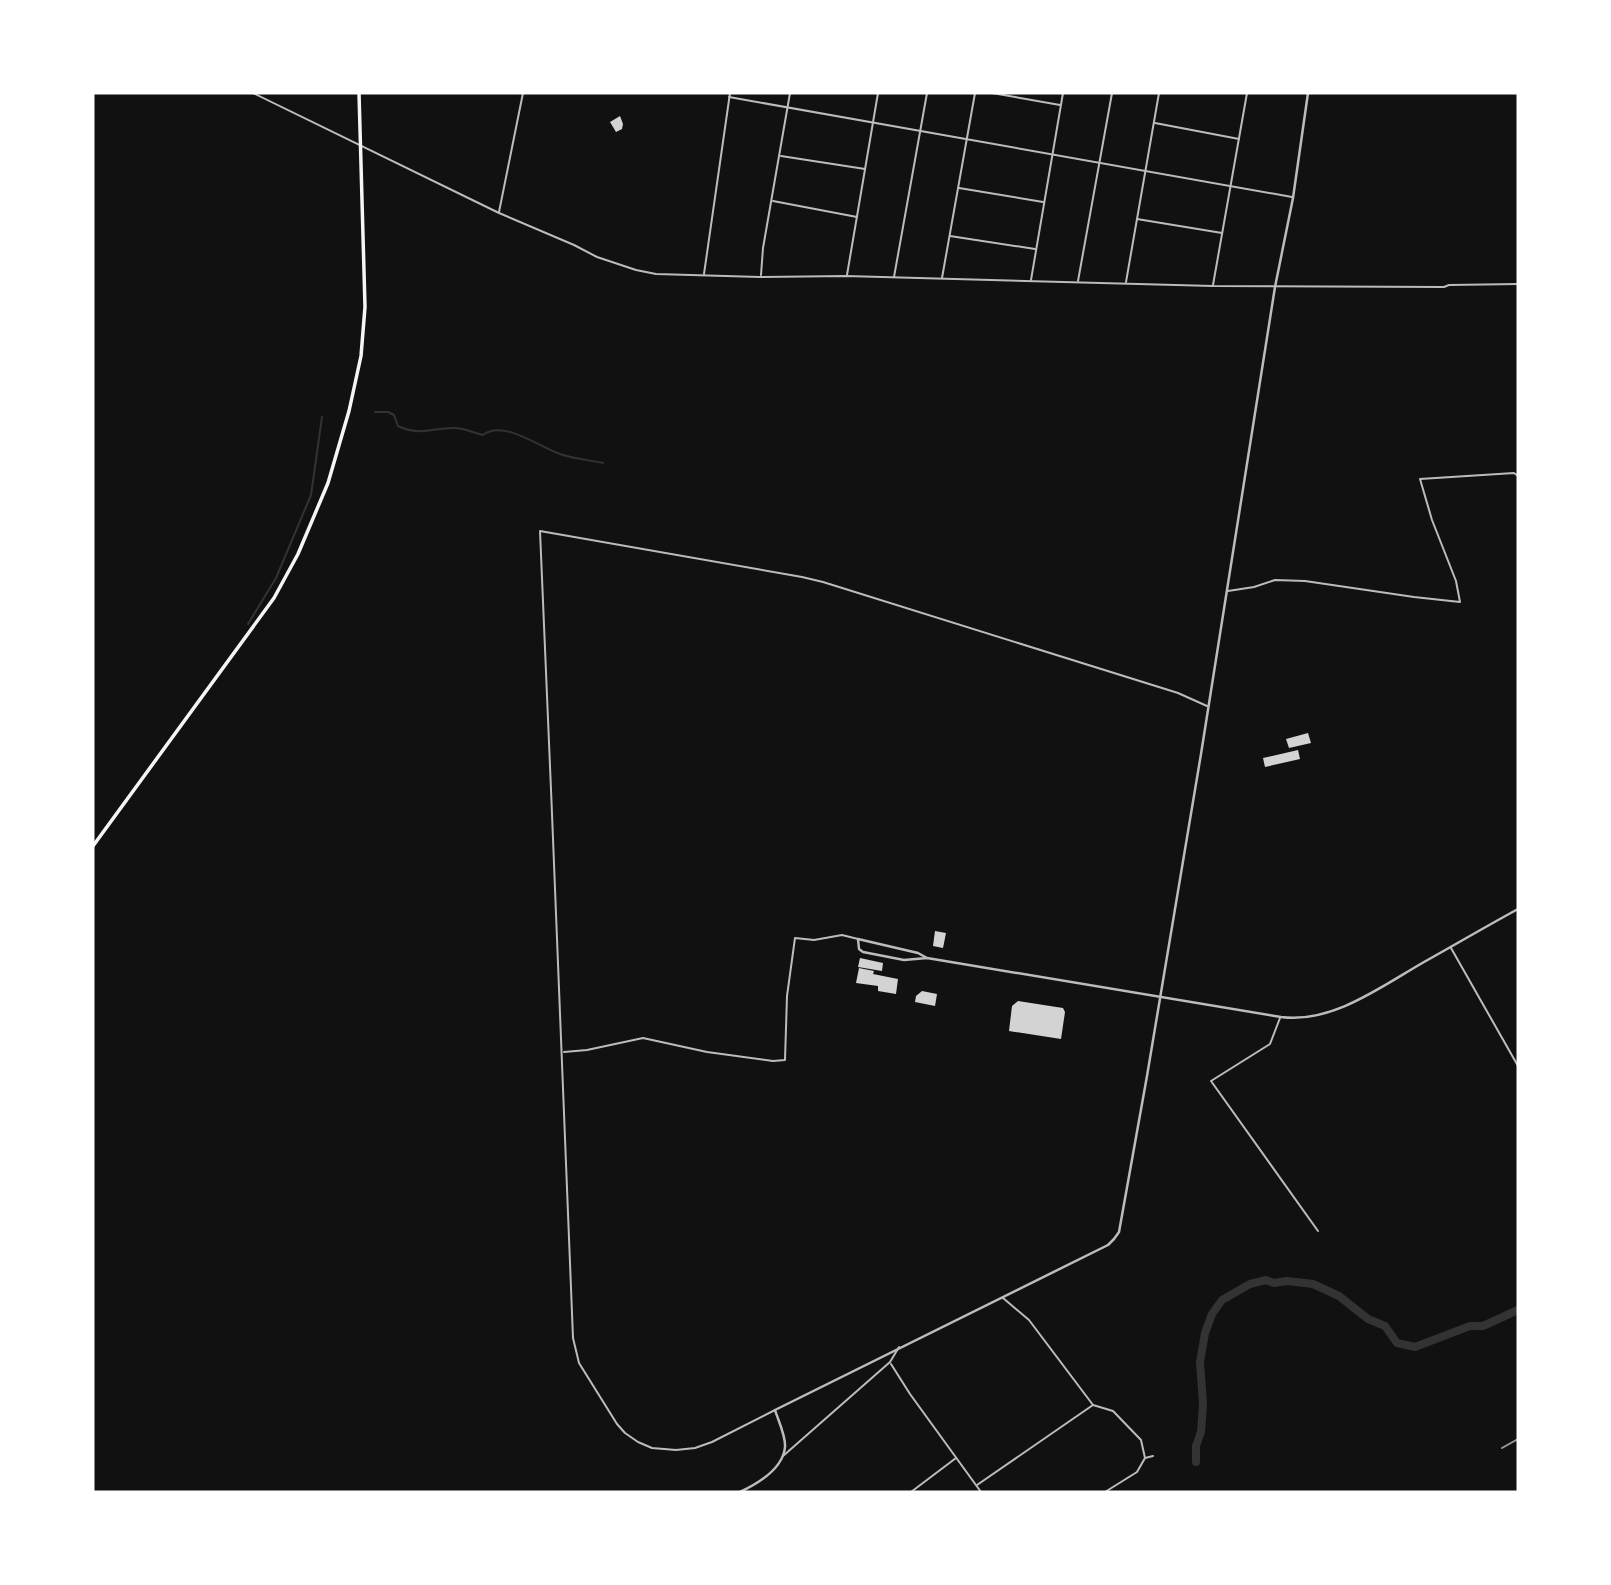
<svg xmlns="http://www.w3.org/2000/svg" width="1611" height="1585" viewBox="0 0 1611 1585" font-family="Literata,serif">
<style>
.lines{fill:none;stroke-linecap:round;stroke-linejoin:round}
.stream{stroke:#333;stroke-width:2}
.river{stroke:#333;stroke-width:8}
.building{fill:#d3d3d3}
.minor{stroke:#bcbcbc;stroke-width:2}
.tertiary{stroke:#bcbcbc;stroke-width:2.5}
.trunk{stroke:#f5f5f5;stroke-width:3.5}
.rail{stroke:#9a9a9a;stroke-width:2}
</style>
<rect width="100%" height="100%" fill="#111"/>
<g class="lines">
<!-- stream -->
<g class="stream">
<path d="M375,412H388L394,415L398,426C420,437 435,427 455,428C464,428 474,433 483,435C503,419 539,447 560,454C574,459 589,460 603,463"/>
<polyline points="248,624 276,578 311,495 322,417"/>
</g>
<!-- river -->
<polyline class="river" points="1196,1462 1196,1446 1201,1432 1203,1404 1200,1362 1205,1333 1212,1314 1222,1300 1250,1284 1266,1280 1274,1283 1287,1281 1313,1284 1339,1296 1368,1319 1385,1326 1397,1343 1415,1347 1470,1326 1483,1326 1518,1310"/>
</g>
<!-- building -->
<g class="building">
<polygon points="620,116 623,124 622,129 616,132 610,122"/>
<polygon points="1308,733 1311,743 1289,748 1286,739"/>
<polygon points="1298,750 1300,759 1265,767 1263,758"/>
<polygon points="935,931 946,933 943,948 933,946"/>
<polygon points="860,958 883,963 882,971 858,967"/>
<polygon points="859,968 874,971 873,974 898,979 896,994 878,991 878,986 856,983"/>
<polygon points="922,991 937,994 935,1006 915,1002 916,996"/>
<polygon points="1018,1001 1063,1008 1065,1012 1061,1039 1009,1031 1012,1006"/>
</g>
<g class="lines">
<!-- minor -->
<g class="minor">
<polyline points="253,93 499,213 574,245 597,257 636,270 656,274 760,277 846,276 1213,286 1444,287 1449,285 1518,284"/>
<polyline points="992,93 1060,105"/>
<polyline points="729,97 1292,197"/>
<polyline points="1155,123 1239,139"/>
<polyline points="781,156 865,169"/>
<polyline points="959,188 1043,202"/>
<polyline points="773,201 857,217"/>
<polyline points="499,212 523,93"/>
<polyline points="1137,219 1222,233"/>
<polyline points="950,236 1035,249"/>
<polyline points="704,274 730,93"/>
<polyline points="761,275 763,248 790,93"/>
<polyline points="847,275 878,93"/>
<polyline points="894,277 927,93"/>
<polyline points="942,278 975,93"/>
<polyline points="1031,280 1063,93"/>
<polyline points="1078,281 1112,93"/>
<polyline points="1126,282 1159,93"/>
<polyline points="1213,285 1247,93"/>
<polyline points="1228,591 1254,587 1275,580 1305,581 1414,597 1460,602 1456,581 1432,520 1420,479 1514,473 1518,476"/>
<polyline points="1451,948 1518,1066"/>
<polyline points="1280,1018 1270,1044 1211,1081 1318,1231"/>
<polyline points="564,1052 587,1050 643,1038 707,1052 773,1061 785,1060 787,996 795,938 814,940 842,935 858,939"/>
<polyline points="1003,1298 1029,1320 1093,1405 1113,1411 1141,1440 1145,1458"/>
<polyline points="891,1364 910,1394 981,1492"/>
<path d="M775,1410L712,1442L695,1448L676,1450L652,1448L638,1442L625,1433L617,1424L579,1363L573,1338C564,1069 551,800 540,531L802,577L823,582L1178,693L1207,706"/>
<polyline points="783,1456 890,1362 899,1347"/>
<polyline points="977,1485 1093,1405"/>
<polyline points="911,1492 956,1458"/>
<polyline points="1105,1492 1137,1472 1145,1458 1153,1456"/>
</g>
<!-- tertiary -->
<g class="tertiary">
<path d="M927,958L918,953L858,939L859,949L863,952L904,960L927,958L1281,1017C1332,1024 1382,986 1424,962C1456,944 1487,926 1518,909"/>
<path d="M740,1492C757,1484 783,1469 785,1447C786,1436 778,1420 775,1410L1108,1245L1114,1239L1119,1232L1147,1076L1201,754L1275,287L1293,198L1308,93"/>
</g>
<!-- trunk -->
<polyline class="trunk" points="93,846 274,598 298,554 328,483 349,411 361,356 365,307 359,93"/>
<!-- rail -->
<polyline class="rail" points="1502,1448 1518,1439"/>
</g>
<!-- border -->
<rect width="1611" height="1585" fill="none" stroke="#ffffff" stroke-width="189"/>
</svg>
